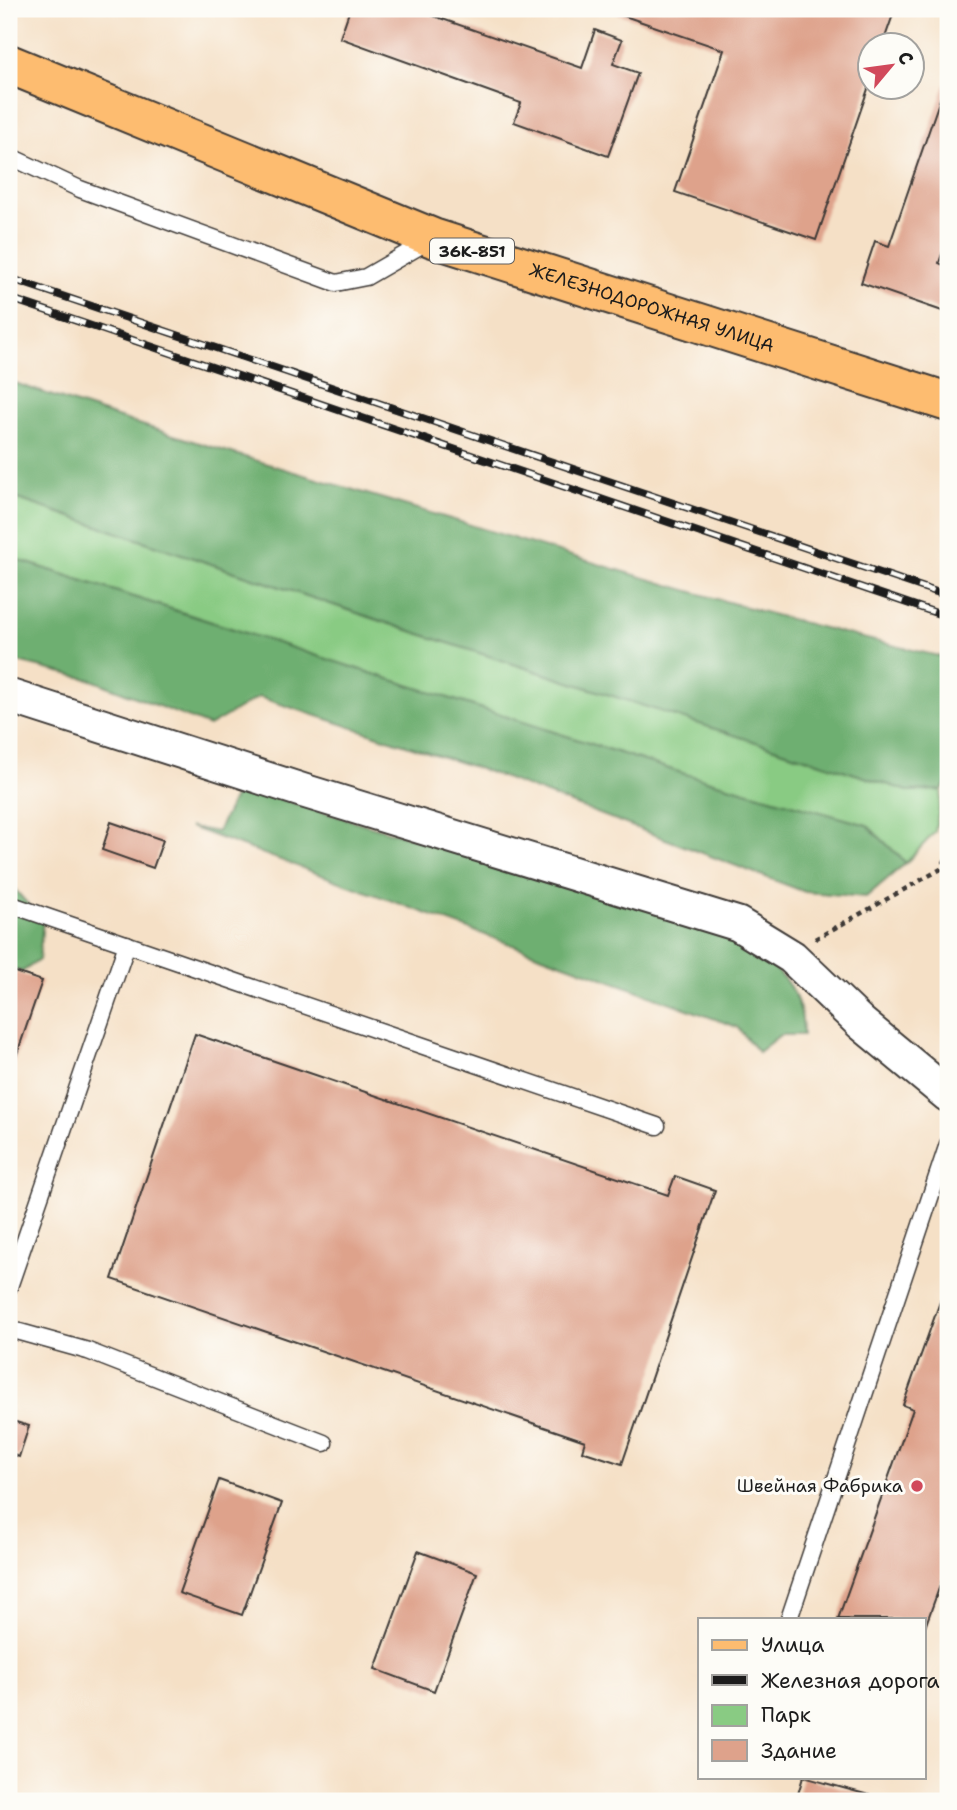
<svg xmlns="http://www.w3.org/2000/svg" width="957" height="1810" viewBox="0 0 957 1810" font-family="'Shantell Sans',sans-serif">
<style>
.green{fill:#89cb83;stroke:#527450;stroke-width:2}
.forest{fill:#6eaf71;stroke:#456646;stroke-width:2}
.building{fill:#dea28b}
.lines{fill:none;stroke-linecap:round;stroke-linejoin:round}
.lane-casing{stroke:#3d3936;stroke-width:19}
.street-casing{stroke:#3d3936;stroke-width:37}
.primary-casing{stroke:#3d3936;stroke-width:42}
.path{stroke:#3d3936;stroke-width:4.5;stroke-dasharray:5 5;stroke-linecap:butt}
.lane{stroke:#fff;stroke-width:16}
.street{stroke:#fff;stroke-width:33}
.primary{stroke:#fdbc70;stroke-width:38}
.rail-casing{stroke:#1c1c1c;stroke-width:8}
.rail{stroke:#fdfcf7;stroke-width:5;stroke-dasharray:16;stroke-linecap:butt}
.poi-dot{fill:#d1495b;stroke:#fdfcf7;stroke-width:2.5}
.labels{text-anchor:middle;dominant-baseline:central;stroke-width:6;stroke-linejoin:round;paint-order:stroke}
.shield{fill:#fdfcf7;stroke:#605f5e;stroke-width:2}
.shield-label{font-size:16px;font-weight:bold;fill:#1c1c1c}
.street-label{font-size:18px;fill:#1c1c1c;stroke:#fdfcf7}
.poi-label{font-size:18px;fill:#1c1c1c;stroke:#fdfcf7;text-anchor:end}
</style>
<rect width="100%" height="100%" fill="#fdfcf7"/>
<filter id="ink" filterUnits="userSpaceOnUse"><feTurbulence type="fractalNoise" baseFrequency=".0143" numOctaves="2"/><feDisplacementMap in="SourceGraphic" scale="14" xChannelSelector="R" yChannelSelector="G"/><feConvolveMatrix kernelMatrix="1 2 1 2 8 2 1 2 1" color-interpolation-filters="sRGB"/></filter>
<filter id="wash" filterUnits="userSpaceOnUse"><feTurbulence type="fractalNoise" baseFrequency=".00686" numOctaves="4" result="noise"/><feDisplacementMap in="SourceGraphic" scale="28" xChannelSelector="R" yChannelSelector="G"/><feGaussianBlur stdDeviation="1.57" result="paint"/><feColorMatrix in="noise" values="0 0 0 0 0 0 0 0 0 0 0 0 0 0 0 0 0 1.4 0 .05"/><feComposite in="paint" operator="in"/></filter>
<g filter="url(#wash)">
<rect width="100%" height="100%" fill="#f5e0c6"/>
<!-- green -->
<polygon class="green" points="9,496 411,631 908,791 942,790 935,832 906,863 866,825 685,774 9,557"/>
<!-- forest -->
<g class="forest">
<path d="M9,381C156,432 305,475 454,520C617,570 781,621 948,658V780L942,790L908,791L411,631L9,496Z"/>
<polygon points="9,557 685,774 867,825 906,863 866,897 805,892 486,771 259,697 209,726 92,680 9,660"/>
<path d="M239,787L709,926C755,953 804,974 803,1035H780L758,1052L737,1027L190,827L217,832Z"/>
<polygon points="9,883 43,921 39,960 22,972 9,967"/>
</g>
<g id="blocks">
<!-- building -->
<g class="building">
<polygon points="350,9 414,9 582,68 595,30 622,40 613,64 638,73 608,156 514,122 521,103 340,38"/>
<polygon points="604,9 895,9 882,46 870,46 870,83 816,240 675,192 724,50"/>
<polygon points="948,76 948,236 939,263 948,267 948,313 861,283 875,241 889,246"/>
<polygon points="111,822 163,840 153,868 102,850"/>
<polygon points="9,970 42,981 9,1077"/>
<polygon points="195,1034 668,1195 675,1176 715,1190 622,1464 582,1451 585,1441 112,1279"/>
<polygon points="941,1299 948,1301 948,1563 924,1630 924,1619 838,1619 913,1409 903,1405"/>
<polygon points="9,1420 29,1426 19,1457 9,1453"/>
<polygon points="219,1480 282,1503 242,1615 179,1593"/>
<polygon points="418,1551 477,1573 434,1691 375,1669"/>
<polygon points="803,1777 876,1797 875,1801 796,1801"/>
</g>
</g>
</g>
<g filter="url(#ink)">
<use href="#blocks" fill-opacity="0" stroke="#3d3936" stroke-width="2"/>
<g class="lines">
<defs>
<g id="lane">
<polyline points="9,156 80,189 336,283 366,277 430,240"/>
<polyline points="9,904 657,1126"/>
<polyline points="9,1287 127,944"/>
<polyline points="9,1329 88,1351 324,1443"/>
<polyline points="789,1619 948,1144"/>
</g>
<polyline id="street" points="9,696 304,791 738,924 792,957 861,1023 948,1095"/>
<g id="primary">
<path id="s1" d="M9,64L433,238L948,402"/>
</g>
</defs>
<!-- lane casing -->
<use href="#lane" class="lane-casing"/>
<!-- street casing -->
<use href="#street" class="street-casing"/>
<!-- primary casing -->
<use href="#primary" class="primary-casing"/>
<!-- path -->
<polyline class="path" points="815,939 941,869 948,854"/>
<!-- lane -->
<use href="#lane" class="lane"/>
<!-- street -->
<use href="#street" class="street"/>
<!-- primary -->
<use href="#primary" class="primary"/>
<defs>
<g id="rail">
<polyline points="9,278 948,596"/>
<polyline points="9,298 948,617"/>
</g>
</defs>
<!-- rail casing -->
<use href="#rail" class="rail-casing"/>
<!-- rail -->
<use href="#rail" class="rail"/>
</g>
</g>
<!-- markers -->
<circle class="poi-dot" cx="917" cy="1486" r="7"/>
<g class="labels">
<!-- shield labels -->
<rect class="shield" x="430" y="238.5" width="84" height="25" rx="5"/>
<g class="shield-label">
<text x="472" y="251">36К-851</text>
</g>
<!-- street labels -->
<g class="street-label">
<text stroke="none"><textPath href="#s1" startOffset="688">ЖЕЛЕЗНОДОРОЖНАЯ УЛИЦА</textPath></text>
</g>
<!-- poi labels -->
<g class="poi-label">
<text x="903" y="1486">Швейная Фабрика</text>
</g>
</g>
<!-- margin -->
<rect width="957" height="1810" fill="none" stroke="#fdfcf7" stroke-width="35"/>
<!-- legend -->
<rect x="698" y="1618" width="228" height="161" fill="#fdfcf7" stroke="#a3a29f" stroke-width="2"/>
<rect x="712" y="1640" width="35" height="10" fill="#fdbc70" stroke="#a3a29f" stroke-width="2"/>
<text x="761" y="1652" font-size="21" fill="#1c1c1c">Улица</text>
<rect x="712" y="1675" width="35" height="10" fill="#1c1c1c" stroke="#a3a29f" stroke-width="2"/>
<text x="761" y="1688" font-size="21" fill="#1c1c1c">Железная дорога</text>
<rect x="712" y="1705" width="35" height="21" fill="#89cb83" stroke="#a3a29f" stroke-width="2"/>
<text x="761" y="1722" font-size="21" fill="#1c1c1c">Парк</text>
<rect x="712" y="1740" width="35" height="21" fill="#dea28b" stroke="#a3a29f" stroke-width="2"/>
<text x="761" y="1758" font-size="21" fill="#1c1c1c">Здание</text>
<!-- north arrow -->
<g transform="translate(891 66) rotate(61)"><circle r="33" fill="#fdfcf7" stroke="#a3a29f" stroke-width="2"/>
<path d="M0-5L12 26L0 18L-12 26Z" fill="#d1495b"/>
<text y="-10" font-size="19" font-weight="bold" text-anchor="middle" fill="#1c1c1c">С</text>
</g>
</svg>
